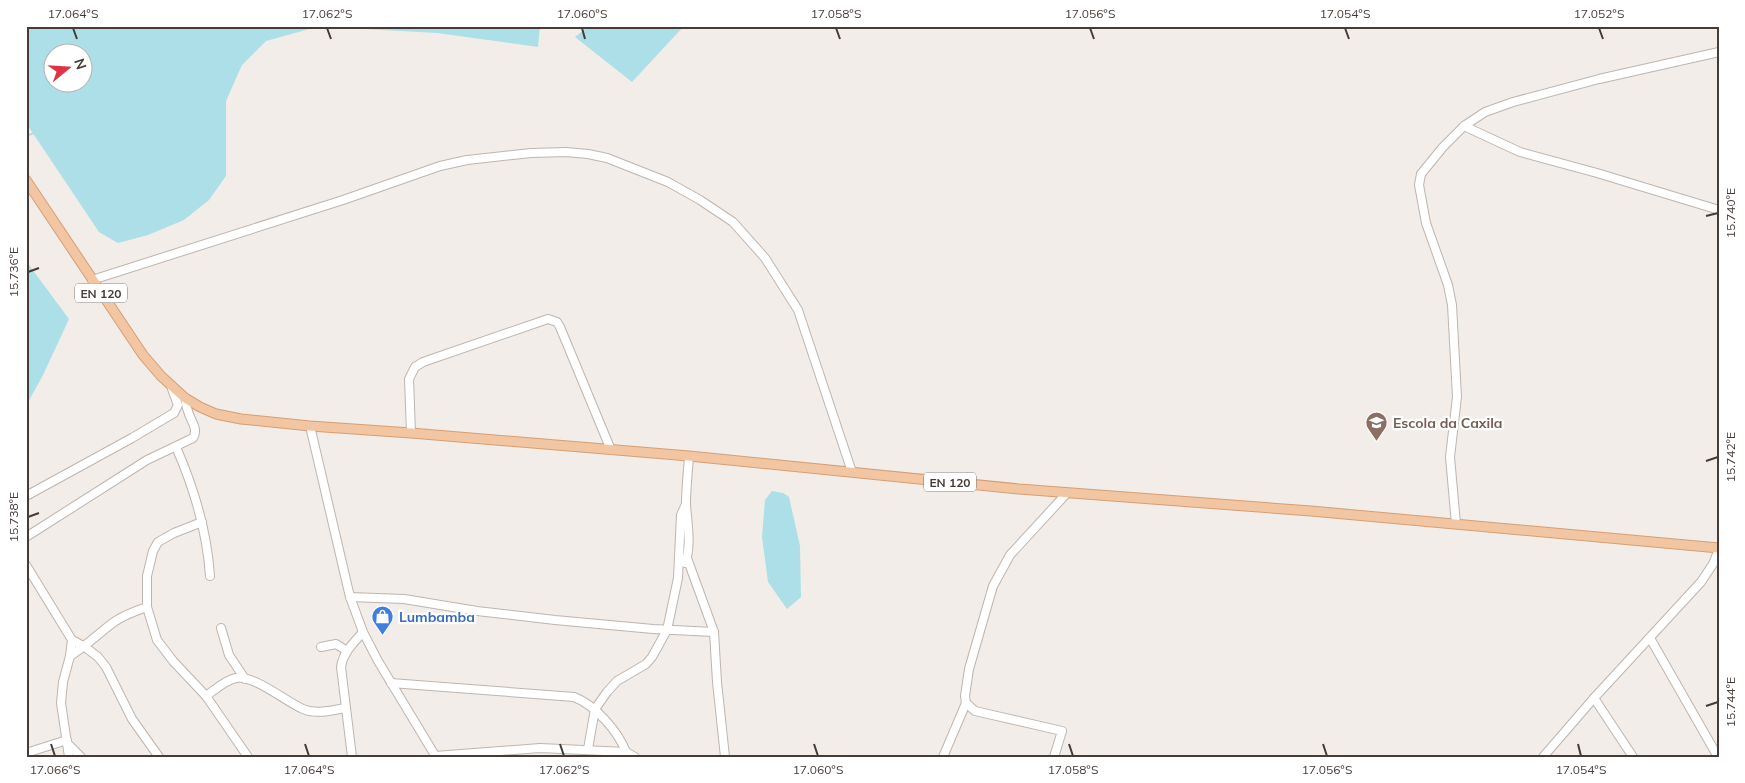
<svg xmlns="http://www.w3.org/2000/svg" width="1745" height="783" viewBox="0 0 1745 783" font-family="Mulish,sans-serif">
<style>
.water{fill:#acdfe7;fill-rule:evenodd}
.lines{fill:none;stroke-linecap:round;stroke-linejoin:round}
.stream{stroke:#acdfe7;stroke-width:2}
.minor-casing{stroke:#bfb5af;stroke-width:10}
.major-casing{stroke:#d59e74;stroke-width:11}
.minor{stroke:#fff;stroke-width:8}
.major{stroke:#f2c6a2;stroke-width:9}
.ticks{fill:none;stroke:#453c38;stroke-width:2}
.labels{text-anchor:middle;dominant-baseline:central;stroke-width:4.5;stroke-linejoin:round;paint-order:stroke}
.shield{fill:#fff;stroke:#7d7674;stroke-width:1}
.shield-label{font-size:12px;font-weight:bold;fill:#453c38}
.education-label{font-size:14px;font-weight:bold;fill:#785e54;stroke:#fff;text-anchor:start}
.shop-label{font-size:14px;font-weight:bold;fill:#366cbe;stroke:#fff;text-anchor:start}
.neatline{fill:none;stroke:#453c38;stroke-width:2}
.ticks-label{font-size:12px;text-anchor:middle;fill:#453c38}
</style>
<rect width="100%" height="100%" fill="#f2ede8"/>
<!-- water -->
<g class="water">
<path d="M26,26H540L538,47L437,33L366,29L313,28L266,41L242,65L226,101V176L209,200L184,220L148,235L118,243L99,232L26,123ZM82,52V82H52V52Z"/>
<polygon points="589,26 684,26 632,82 575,37"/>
<polygon points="26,261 69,319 43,375 26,406"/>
<polygon points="772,491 783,493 789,497 800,546 801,597 787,609 768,582 762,537 765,500"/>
</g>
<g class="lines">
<!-- stream -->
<polyline class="stream" points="26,136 34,133"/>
<defs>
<g id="minor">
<polyline points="1464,126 1520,152 1597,173 1719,210"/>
<polyline points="92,280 343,200 440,166 467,160 531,153 566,152 588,154 607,158 668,182 700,200 733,222 765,258 798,310 852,472"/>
<polyline points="310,426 350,597 363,632 378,661 436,757"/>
<polyline points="411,433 409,379 415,367 423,362 548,319 557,322 560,327 611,450"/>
<path d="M176,447C194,488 207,531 210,576"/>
<polyline points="26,496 132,438 174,413 178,405 171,386"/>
<polyline points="202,522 174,533 158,542 153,551 147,576 147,607 157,640 173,661 206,696 248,757"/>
<polyline points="1456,524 1450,457 1457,397 1452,305 1448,285 1426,223 1419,185 1421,174 1443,147 1464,126 1485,112 1513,102 1599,79 1719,52"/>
<path d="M26,537L147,460L193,438C199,429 190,420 188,411C186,407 186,402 185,398"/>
<polyline points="687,558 714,632 717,682 725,757"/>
<path d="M685,563C692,545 687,523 686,504C686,488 688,472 689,456"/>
<polyline points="26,565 72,640 70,656 63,682 61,703 69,757"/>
<polyline points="350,597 404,599 477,611 555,620 653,629 714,632"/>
<polyline points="221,628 229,655 245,679"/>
<polyline points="1650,638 1718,757"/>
<polyline points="72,640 85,647 98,657 106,667 132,719 159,757"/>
<polyline points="321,647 336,644 347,651"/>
<path d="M70,656C86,646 99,633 114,622C124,615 135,611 147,607"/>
<path d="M391,683L574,697C595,705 618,731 626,752"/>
<path d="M206,696C215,690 225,680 236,678C255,675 286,702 303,709C317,715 332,710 346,708"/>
<polyline points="1594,698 1633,757"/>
<polyline points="966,703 975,711 1062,731 1054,757"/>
<polyline points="68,744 81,757"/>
<polyline points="588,749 595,709 607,692 617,681 646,664 652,657 667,630 678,578 681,515 686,504"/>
<polyline points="26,753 67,740"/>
<polyline points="435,756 540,748 626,752 635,757"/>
<path d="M352,757L341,667C343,652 354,643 363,632"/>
<polyline points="943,757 966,703 965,696 969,669 993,586 1010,555 1067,493"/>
<polyline points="1543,757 1594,698 1701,582 1713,564 1719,549"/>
</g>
<polyline id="major" points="26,180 143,355 161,376 185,398 200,407 216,414 241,419 310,426 411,433 689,456 1019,489 1311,511 1719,548"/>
</defs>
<!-- minor casing -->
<use href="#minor" class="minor-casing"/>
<!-- major casing -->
<use href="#major" class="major-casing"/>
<!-- minor -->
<use href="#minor" class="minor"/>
<!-- major -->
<use href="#major" class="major"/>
</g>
<!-- ticks -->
<path class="ticks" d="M73,28L77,39M327,28L331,39M582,28L585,39M836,28L840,39M1090,28L1094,39M1345,28L1349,39M1599,28L1603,39M1706,216L1718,213M28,272L39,268M1706,461L1718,457M28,517L39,513M1706,706L1718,702M51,744L55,756M305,744L309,756M560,744L564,756M814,744L818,756M1069,744L1073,756M1323,744L1327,756M1578,744L1581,756"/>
<!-- icons -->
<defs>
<symbol id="school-pin" viewBox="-11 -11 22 30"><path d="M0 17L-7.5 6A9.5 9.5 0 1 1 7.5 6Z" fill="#8d6e63" stroke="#fff"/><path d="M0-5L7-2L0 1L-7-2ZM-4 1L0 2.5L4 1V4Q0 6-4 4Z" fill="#fff"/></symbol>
<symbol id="shop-pin" viewBox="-11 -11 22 30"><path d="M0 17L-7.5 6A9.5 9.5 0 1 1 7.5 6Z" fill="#3f7fe0" stroke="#fff"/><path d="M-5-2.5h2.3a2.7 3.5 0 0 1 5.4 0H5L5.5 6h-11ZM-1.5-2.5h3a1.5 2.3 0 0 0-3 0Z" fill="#fff"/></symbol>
</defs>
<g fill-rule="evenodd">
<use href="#school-pin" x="1364" y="410" width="25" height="34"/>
<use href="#shop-pin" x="370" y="604" width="25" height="34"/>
</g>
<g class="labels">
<!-- shield labels -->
<g class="shield">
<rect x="75" y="283.5" width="52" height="19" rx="4"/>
<rect x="924" y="472.5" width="52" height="19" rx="4"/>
</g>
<g class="shield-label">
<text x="101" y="293">EN 120</text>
<text x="950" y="482">EN 120</text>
</g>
<!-- education labels -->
<g class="education-label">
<text x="1393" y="423">Escola da Caxila</text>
</g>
<!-- shop labels -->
<g class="shop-label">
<text x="399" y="617">Lumbamba</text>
</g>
</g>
<!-- border -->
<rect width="1745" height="783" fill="none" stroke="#ffffff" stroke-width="55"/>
<!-- north arrow -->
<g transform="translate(68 68) rotate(72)"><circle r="24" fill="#ffffff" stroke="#b5b1af"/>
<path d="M0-4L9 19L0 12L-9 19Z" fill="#df3246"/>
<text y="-8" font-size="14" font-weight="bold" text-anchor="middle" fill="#453c38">N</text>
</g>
<rect x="28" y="28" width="1690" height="728" class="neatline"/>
<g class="ticks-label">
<text x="73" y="18">17.064°S</text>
<text x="327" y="18">17.062°S</text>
<text x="582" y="18">17.060°S</text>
<text x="836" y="18">17.058°S</text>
<text x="1090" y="18">17.056°S</text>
<text x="1345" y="18">17.054°S</text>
<text x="1599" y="18">17.052°S</text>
<text transform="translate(1731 213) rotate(-90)" y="4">15.740°E</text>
<text transform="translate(14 272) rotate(-90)" y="4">15.736°E</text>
<text transform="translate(1731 457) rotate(-90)" y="4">15.742°E</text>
<text transform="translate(14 517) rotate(-90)" y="4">15.738°E</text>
<text transform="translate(1731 702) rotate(-90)" y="4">15.744°E</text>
<text x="55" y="774">17.066°S</text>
<text x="309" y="774">17.064°S</text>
<text x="564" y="774">17.062°S</text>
<text x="818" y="774">17.060°S</text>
<text x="1073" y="774">17.058°S</text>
<text x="1327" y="774">17.056°S</text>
<text x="1581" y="774">17.054°S</text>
</g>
</svg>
